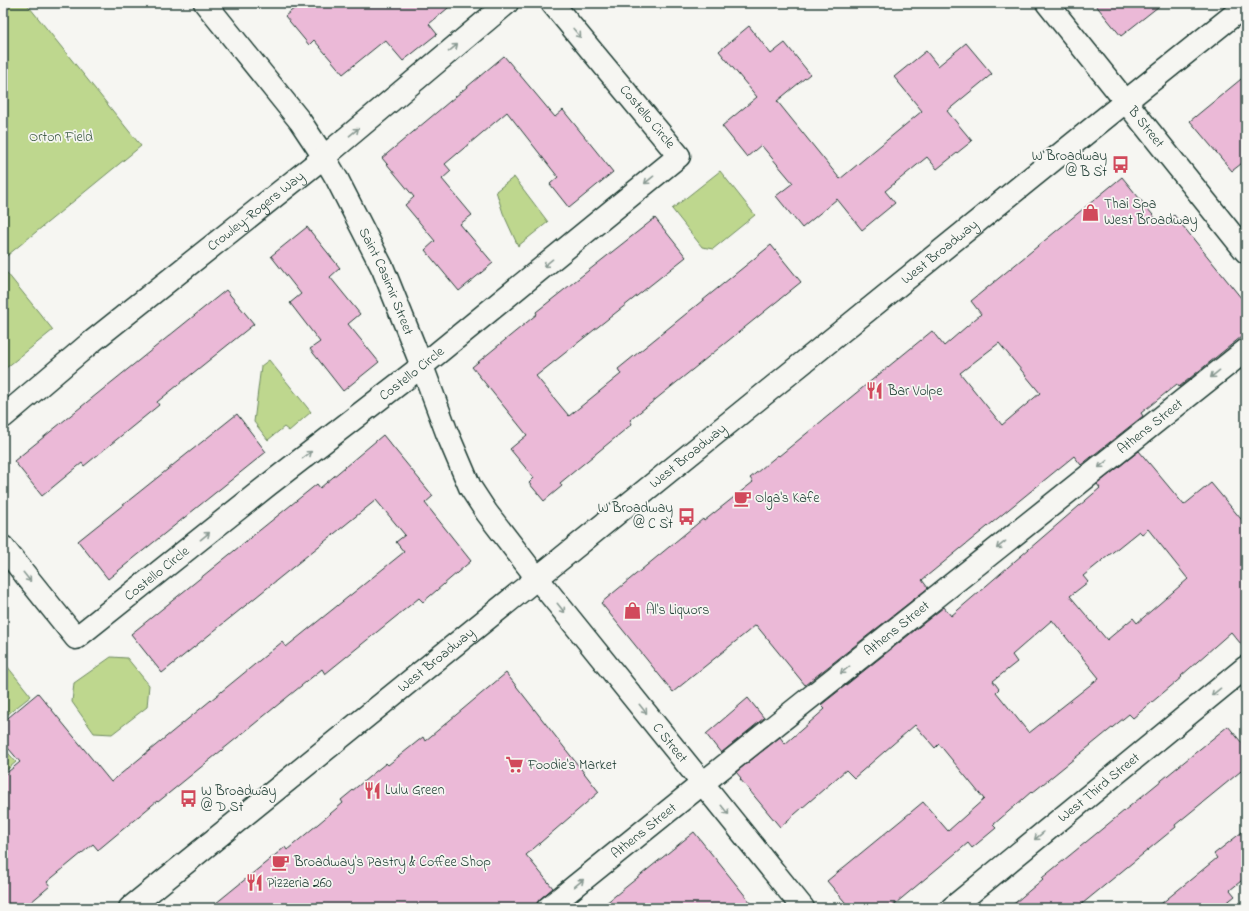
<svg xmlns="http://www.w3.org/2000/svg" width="1249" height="911" viewBox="0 0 1249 911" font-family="'Indie Flower',sans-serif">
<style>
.green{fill:#bed78e;stroke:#6e8a61}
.building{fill:#ebb9d7;stroke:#1f3d34;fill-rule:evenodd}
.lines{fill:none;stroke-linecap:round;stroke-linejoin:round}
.minor-casing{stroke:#1f3d34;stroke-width:25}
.major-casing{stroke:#1f3d34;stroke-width:25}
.minor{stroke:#f6f6f2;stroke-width:22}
.major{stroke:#f6f6f2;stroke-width:22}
.oneway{stroke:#8a9a93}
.labels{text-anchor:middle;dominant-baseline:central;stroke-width:3.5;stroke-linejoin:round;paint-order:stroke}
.street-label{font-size:14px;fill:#1f3d34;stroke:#f6f6f2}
.park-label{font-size:14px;fill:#3f5c46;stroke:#f6f6f2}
.poi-label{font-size:14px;fill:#1f3d34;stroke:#f6f6f2;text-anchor:start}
</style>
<rect width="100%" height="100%" fill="#f6f6f2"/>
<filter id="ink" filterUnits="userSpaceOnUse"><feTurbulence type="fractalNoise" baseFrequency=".025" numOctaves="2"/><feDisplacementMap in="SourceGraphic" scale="8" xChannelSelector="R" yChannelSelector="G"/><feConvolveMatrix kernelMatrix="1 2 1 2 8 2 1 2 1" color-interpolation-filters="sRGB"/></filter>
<g filter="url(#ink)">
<!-- green -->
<g class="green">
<polygon points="3,3 26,3 141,146 3,259"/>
<polygon points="720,171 755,215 713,249 702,247 672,209"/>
<polygon points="514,177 548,222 518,246 503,213 496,191"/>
<polygon points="3,268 53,330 6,368 3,364"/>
<polygon points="269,360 311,412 289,431 284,427 268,440 254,422 261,366"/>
<polygon points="111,657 127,658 149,685 147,707 112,734 94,733 72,702 74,683"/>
<polygon points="3,661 31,696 3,718"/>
<polygon points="3,747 16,762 3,773"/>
</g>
<!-- building -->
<g class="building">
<polygon points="301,3 454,3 429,24 437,34 403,61 385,40 343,74 314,40 309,45 285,16"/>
<polygon points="1094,3 1163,3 1121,36"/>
<polygon points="749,26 771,54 785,43 810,74 777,101 840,179 922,111 894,77 926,51 938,66 966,43 992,74 947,111 972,141 937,169 927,157 885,191 895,203 862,230 837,199 802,228 776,196 793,183 761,145 747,157 722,126 757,97 719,51"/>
<polygon points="504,56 555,117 563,110 613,172 569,208 550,184 558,177 507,112 445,164 451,171 442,179 472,215 460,224 493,263 459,291 425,250 435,241 405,205 414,197 382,158"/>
<polygon points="1246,75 1246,160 1232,171 1190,121"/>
<path d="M1122,177L1161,225L1174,215L1246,304V333L1179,387L1177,384L1141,413L1143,416L1081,465L1074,456L922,580L928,588L805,685L756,625L673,692L601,603L703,519L704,521L753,482L750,478L778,455L779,456L932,331L944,346L981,314L971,301ZM999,343L1040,393L1002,425L960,373Z"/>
<polygon points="655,218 686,257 536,376 569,416 621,374 618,369 771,245 801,282 630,420 632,424 560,483 562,486 544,501 529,483 534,478 510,449 527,435 472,367 537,314 536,312"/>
<polygon points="307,227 340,268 330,277 360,314 348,324 379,362 343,391 310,349 320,342 290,303 301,294 271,256"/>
<polygon points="226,290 254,324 157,402 159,405 84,466 82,463 42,496 14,461"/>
<polygon points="237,414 266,452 108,579 78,541"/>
<polygon points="383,435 433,496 425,503 471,561 423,602 419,598 325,674 322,669 158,802 157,801 98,850 93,844 47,882 50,886 24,908 3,908 3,776 20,762 3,742 3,722 38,693 111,782 282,642 286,647 404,552 396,542 405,535 376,500 162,673 131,634 317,484 320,488"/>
<path d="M1139,451L1184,505L1211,483L1246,525V650L1231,632L1181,676L1182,677L1133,718L1129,714L1032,793L1031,792L993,825L996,828L972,848L968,843L890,908H850L827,881L905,817L923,802L948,831L984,799L939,744L935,748L915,725L854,778L846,770L780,827L740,779L741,778L736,772L780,737L785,744L825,709L821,705L944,607L951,616L1100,488L1097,484ZM1148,529L1188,579L1137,623L1133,618L1107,640L1070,596L1088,582L1083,576L1139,531L1142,534ZM1052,620L1099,678L1029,733L996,692L999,689L993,681L1017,662L1012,655Z"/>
<polygon points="506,673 599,792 526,855 553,888 540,899 537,903 536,908 210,908 285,847 287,850 343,803 341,800 386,763 388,765 423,737 425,741"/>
<polygon points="748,698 764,718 721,753 706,734"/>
<polygon points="1228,726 1246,748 1246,767 1175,825 1176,827 1077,908 1009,908 1043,879 1042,878"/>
<polygon points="1246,829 1246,877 1230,890 1235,896 1220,908 1156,908 1217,858 1214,854"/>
<polygon points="694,832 755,908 600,908"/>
</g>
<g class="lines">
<defs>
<g id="minor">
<path id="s1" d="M205,3L300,121L324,157L337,179L383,269L422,366L447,433L470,487L487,513L537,578L803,908"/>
<path id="s2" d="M3,417L89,344L324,157L507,3"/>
<path id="s3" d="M3,547L76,638L268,485L422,366L679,156L552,3"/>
<path id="s4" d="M548,908L703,783L1246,350"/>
<path id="s5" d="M952,908L1246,667"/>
</g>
<g id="major">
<path id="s6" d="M1047,3L1246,252"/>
<path id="s7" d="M130,908L1105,118L1246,5"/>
</g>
</defs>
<!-- minor casing -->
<use href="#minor" class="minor-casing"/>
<!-- major casing -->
<use href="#major" class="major-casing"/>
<!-- minor -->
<use href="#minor" class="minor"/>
<!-- major -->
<use href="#major" class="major"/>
</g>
<!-- one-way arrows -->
<defs><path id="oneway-shaft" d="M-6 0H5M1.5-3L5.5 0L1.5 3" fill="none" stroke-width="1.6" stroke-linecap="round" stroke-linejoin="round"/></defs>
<g class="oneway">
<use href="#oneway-shaft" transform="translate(577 33) rotate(50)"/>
<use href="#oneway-shaft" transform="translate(453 48) rotate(-40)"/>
<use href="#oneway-shaft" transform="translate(354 132) rotate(-40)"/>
<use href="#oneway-shaft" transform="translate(649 180) rotate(141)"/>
<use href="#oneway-shaft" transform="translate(548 263) rotate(141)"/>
<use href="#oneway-shaft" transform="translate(1215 374) rotate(141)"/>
<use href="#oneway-shaft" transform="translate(307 455) rotate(-38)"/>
<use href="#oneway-shaft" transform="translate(1103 464) rotate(141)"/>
<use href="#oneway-shaft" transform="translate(205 536) rotate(-39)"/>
<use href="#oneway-shaft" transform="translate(1001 545) rotate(141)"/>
<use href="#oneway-shaft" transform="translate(27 577) rotate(51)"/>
<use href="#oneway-shaft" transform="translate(561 608) rotate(51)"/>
<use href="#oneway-shaft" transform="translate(845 670) rotate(141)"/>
<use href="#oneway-shaft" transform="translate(1216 692) rotate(141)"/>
<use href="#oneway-shaft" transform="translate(643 709) rotate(51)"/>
<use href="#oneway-shaft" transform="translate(725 810) rotate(51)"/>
<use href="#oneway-shaft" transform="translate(1039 836) rotate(141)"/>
<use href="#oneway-shaft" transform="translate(579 883) rotate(-39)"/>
</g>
</g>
<!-- icons -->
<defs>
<symbol id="bus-bare" viewBox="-9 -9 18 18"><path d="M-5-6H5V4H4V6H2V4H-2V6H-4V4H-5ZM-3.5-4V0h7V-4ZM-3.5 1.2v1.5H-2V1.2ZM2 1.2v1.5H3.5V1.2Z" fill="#d1495b" stroke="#f6f6f2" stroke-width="2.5" paint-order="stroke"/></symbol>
<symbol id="shop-bare" viewBox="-9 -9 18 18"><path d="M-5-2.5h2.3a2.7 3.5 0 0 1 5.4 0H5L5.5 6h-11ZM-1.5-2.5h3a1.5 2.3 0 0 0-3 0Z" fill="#d1495b" stroke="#f6f6f2" stroke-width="2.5" paint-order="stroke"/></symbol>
<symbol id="restaurant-bare" viewBox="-9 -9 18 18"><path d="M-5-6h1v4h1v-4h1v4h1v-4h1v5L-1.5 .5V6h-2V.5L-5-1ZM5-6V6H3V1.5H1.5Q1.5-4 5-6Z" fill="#d1495b" stroke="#f6f6f2" stroke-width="2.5" paint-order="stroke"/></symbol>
<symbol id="cafe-bare" viewBox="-9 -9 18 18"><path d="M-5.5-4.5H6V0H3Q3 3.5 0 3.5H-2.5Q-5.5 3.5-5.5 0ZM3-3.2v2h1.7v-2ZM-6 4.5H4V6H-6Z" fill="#d1495b" stroke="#f6f6f2" stroke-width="2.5" paint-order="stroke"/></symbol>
<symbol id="supermarket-bare" viewBox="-9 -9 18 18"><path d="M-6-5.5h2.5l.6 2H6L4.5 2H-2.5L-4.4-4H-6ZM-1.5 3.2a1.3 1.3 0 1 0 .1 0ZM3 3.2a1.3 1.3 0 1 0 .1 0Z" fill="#d1495b" stroke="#f6f6f2" stroke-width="2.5" paint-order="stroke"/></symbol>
</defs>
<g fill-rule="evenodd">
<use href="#bus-bare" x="1108" y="152" width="25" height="25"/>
<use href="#shop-bare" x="1078" y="200" width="25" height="25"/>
<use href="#restaurant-bare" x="862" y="378" width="25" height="25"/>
<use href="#cafe-bare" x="730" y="486" width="25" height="25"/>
<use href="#bus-bare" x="674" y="504" width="25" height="25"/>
<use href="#shop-bare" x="620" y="598" width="25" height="25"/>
<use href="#supermarket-bare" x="502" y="752" width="25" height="25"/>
<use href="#restaurant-bare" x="360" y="778" width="25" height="25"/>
<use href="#bus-bare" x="176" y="786" width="25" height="25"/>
<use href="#cafe-bare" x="268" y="850" width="25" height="25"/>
<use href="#restaurant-bare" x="242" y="870" width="25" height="25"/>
</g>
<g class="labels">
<!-- street labels -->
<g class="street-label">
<text transform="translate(647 117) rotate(50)">Costello Circle</text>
<text stroke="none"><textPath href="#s6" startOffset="159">B Street</textPath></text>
<text stroke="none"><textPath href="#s2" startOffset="326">Crowley-Rogers Way</textPath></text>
<text stroke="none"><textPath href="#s7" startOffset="1042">West Broadway</textPath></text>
<text stroke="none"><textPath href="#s1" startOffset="334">Saint Casimir Street</textPath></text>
<text stroke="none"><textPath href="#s3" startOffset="544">Costello Circle</textPath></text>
<text stroke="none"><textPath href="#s4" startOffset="771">Athens Street</textPath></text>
<text stroke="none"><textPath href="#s7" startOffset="718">West Broadway</textPath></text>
<text stroke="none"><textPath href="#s3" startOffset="220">Costello Circle</textPath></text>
<text stroke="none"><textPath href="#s4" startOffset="447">Athens Street</textPath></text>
<text stroke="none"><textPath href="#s7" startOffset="394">West Broadway</textPath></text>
<text stroke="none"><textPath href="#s1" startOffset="881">C Street</textPath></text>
<text stroke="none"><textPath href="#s5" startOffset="190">West Third Street</textPath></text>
<text stroke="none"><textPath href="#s4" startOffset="123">Athens Street</textPath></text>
</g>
<!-- park labels -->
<g class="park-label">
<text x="61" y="137">Orton Field</text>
</g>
<!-- poi labels -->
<g class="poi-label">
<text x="1107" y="156" text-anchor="end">W Broadway<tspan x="1107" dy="16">@ B St</tspan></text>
<text x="1104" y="204">Thai Spa<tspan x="1104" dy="16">West Broadway</tspan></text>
<text x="888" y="391">Bar Volpe</text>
<text x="755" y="498">Olga's Kafe</text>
<text x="673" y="508" text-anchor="end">W Broadway<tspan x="673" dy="16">@ C St</tspan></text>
<text x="646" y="610">Al's Liquors</text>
<text x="528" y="765">Foodie's Market</text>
<text x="385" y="790">Lulu Green</text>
<text x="201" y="791">W Broadway<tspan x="201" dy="16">@ D St</tspan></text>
<text x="294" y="862">Broadway's Pastry &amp; Coffee Shop</text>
<text x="267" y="883">Pizzeria 260</text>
</g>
</g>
<!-- margin -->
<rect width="1249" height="911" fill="none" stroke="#f6f6f2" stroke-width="16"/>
<rect x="8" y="8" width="1233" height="895" fill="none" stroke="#1f3d34" stroke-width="1.5" filter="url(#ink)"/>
</svg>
